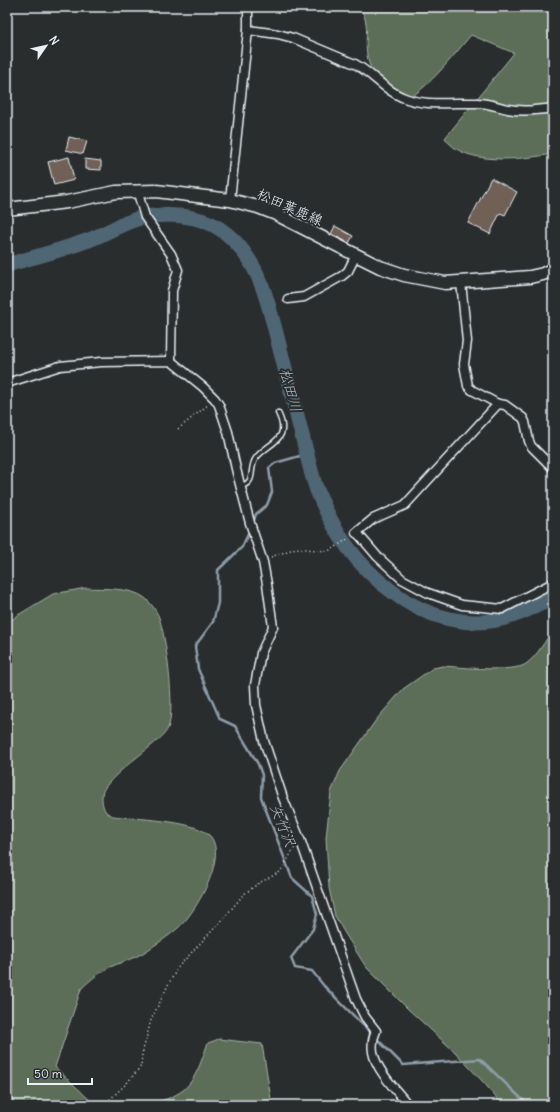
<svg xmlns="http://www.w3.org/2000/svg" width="560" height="1112" viewBox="0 0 560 1112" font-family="Delius,'Klee One',sans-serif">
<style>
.green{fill:#5d6e58;stroke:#a2b0a8}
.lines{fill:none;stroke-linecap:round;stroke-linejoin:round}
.stream{stroke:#8d9ea9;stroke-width:2.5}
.river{stroke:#506674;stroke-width:15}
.building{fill:#6f6056;stroke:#e8f1f8}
.lane-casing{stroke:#e8f1f8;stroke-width:7}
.street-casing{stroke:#e8f1f8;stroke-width:11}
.secondary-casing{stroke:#e8f1f8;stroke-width:15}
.path{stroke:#e8f1f8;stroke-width:1.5;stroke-dasharray:1 3;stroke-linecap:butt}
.lane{stroke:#2a2d2e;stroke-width:4}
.street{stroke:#2a2d2e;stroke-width:8}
.secondary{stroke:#2a2d2e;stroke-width:12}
.labels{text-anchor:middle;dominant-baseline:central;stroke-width:4;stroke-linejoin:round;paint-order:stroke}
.street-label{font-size:14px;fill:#e8f1f8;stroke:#2a2d2e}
.water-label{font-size:15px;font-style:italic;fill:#abb9c3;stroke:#2a2d2e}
</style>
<rect width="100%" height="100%" fill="#2a2d2e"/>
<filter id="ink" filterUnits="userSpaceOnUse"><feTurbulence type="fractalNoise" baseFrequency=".025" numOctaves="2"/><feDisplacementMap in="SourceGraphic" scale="8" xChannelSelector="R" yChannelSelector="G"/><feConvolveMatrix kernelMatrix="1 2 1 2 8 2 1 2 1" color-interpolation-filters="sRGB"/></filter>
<g filter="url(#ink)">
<!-- green -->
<g class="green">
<path d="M360,7H553V154C523,159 464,167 445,138L514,53L471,35C458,50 418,102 400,100C392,99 388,93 383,88C375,78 369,67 367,55C364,35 371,27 360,7Z"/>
<path d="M86,588C103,589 131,587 145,598C150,602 155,609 158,615C166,633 176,711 168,728C165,735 157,741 151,746C139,756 110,777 103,791C101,796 102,807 106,812C107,813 111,815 113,816C136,819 191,820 208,834C231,853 195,914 178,928C168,937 155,945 143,953C135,958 124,961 115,965C102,970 91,979 81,989L55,1067L95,1105H7V624L18,615L53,594Z"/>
<path d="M553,630V1105H502L485,1084L455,1052L408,1009L366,967L344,932L335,916L329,888L326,838L331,792L340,771L376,720L403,689L433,668L443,666C460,667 513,673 526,664C537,656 545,641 553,630Z"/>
<path d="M219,1039L262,1044L272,1105H147C157,1102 169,1099 177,1094C195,1085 201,1061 208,1043Z"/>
</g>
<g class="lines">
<!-- stream -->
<g class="stream">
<polyline points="253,524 256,514 267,505 272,492 269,468 275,463 307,454"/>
<polyline points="250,530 242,547 218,570 218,603 213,622 195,646 198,669 220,719 235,726 258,764 262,775 261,797 292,878 312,896 317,914 313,929 291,958 295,968 312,971 324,986 372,1034"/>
<polyline points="376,1038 403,1065 480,1059 526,1103 527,1105"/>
</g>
<!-- river -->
<path class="river" d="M7,265C34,257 62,250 89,240C105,234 120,224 137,219C156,214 183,214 201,220C219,225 235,239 245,254C262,276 269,307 276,333C286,371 295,409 305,447C309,462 312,477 317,490C334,533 357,566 394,593C427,618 472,630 512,616C526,611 540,604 553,598"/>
</g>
<!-- building -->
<g class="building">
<polygon points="69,137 87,141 83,154 66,150"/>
<polygon points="69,157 74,180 54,185 48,162"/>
<polygon points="85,159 101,161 101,170 85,169"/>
<polygon points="491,178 517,192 505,215 500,213 490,234 468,223"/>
<polygon points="335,226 353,236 349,243 331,234"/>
</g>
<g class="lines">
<defs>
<path id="lane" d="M241,486C257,482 248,469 256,458C268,442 292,441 278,413"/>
<g id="street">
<path d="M248,30L278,34L293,38L355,64C372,73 384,90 402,97C425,107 454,102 478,103C488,103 498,107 508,109C523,112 538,110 553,108"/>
<polyline points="137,190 145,217 171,254 178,270 172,291 171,361"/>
<polyline points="230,200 248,30 248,7"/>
<polyline points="461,282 467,341 464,364 468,386 472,390 498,404 405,505 373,519 356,533 359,535 377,556 402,579 428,593 462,605 502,609 553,583"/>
<polyline points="288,299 304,297 342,276 348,271 356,255"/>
<path d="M7,383L60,366L101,362L171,361L203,387L215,399L219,405L228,432L236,469L250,523L263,562L267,584L273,627L261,653L255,685L256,705L264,741L283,798L300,839L356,999L365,1017L376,1031C373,1037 372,1045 373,1052C376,1070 397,1091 408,1105"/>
<polyline points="498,404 505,405 523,418 525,422 529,441 531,446 553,468"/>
</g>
<polyline id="secondary" points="7,209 67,202 116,192 156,191 230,200 258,207 276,214 356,255 380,267 404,275 445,283 530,277 543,274 553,269"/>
</defs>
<!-- lane casing -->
<use href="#lane" class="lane-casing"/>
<!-- street casing -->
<use href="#street" class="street-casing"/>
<!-- secondary casing -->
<use href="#secondary" class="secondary-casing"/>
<!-- path -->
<g class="path">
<polyline points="178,429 209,404"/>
<polyline points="271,557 296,548 326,551 331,550 349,538"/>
<polyline points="104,1105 127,1083 141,1066 142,1054 151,1020 169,983 179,966 223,919 244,894 259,883 280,872 295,847"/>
</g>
<!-- lane -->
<use href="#lane" class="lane"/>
<!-- street -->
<use href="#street" class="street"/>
<!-- secondary -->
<use href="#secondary" class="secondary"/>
</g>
</g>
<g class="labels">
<!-- street labels -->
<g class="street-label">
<text transform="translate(290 207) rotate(24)">松田葉鹿線</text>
</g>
<!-- water labels -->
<g class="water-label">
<text transform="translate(291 390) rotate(75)">松田川</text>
<text transform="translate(283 825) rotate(68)">矢竹沢</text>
</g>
</g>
<!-- margin -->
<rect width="560" height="1112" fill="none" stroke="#2a2d2e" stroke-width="24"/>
<rect x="12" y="12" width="536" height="1088" fill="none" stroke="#e8f1f8" stroke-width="1.5" filter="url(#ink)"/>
<!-- north arrow -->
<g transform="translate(46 46) rotate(56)" stroke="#2a2d2e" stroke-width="3" paint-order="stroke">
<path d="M0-3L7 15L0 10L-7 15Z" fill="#e8f1f8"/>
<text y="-6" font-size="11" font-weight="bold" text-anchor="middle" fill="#e8f1f8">N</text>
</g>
<!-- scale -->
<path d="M28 1078v6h64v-6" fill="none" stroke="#e8f1f8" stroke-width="2"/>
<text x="34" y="1078" font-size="12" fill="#e8f1f8" stroke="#2a2d2e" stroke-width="3" paint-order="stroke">50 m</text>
</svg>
